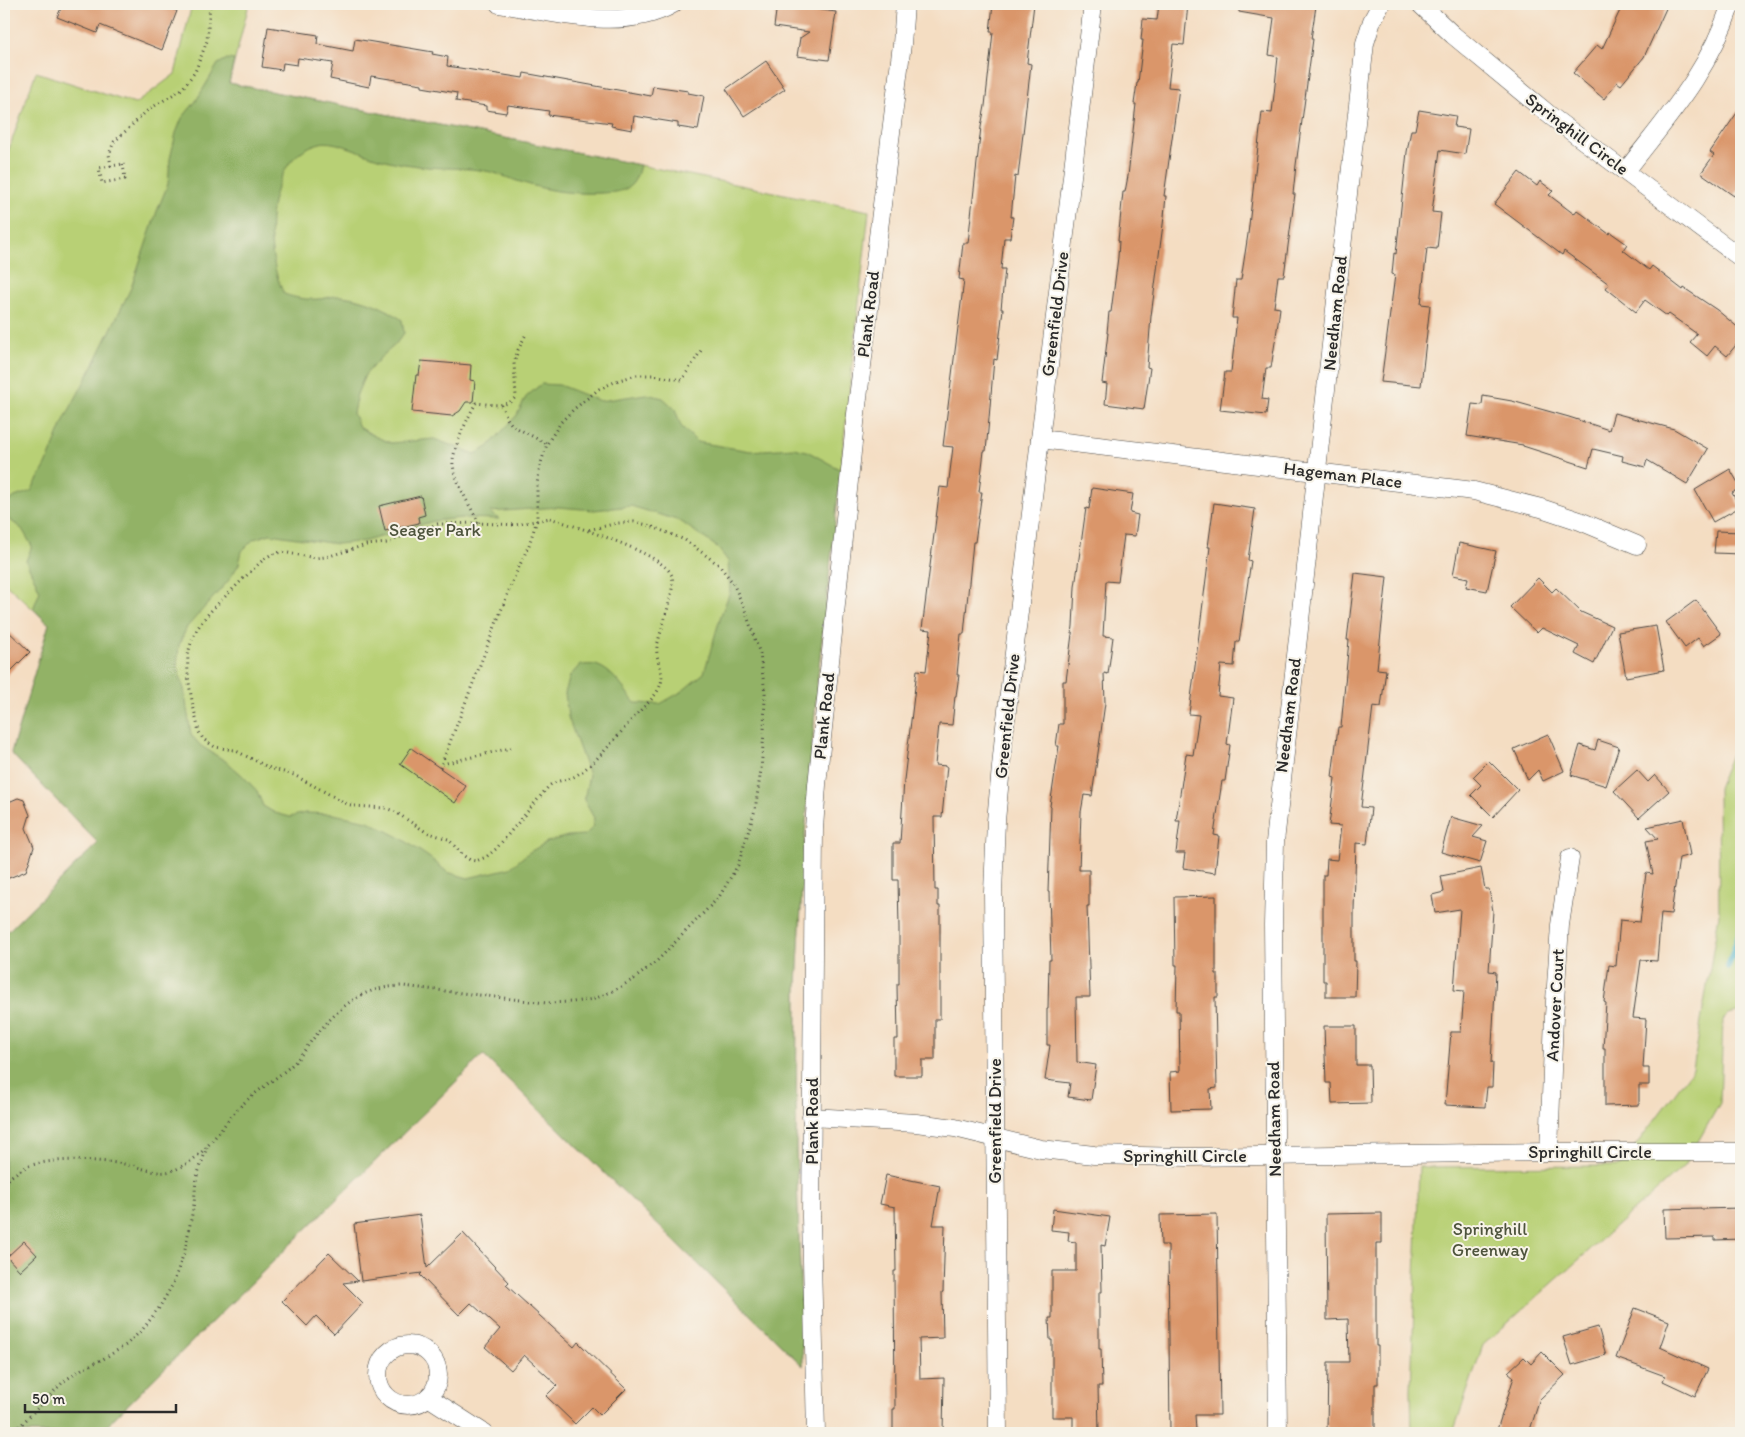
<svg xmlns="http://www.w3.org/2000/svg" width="1745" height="1437" viewBox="0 0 1745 1437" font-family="Itim,sans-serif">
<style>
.green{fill:#b8d074;stroke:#727e50}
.forest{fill:#92b266;stroke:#5e6e48;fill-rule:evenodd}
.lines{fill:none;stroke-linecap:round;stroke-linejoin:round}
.stream{stroke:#50b3ce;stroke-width:6}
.building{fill:#da966b}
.minor-casing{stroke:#494642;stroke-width:19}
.path{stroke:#494642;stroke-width:3;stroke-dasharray:1 4;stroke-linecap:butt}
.minor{stroke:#fff;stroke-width:18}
.labels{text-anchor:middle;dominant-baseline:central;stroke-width:4;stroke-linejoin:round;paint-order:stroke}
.street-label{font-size:18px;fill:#2b2b2b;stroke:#f7f3e8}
.park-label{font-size:18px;fill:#4e543d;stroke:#f7f3e8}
</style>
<rect width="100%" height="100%" fill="#f7f3e8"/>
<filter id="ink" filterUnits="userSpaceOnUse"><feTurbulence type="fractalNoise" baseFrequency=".02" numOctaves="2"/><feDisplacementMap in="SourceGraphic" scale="10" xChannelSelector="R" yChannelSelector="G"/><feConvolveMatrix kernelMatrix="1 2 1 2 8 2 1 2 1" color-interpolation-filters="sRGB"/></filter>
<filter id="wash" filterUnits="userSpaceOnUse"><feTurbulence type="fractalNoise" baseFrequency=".0096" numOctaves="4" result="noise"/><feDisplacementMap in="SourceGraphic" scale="20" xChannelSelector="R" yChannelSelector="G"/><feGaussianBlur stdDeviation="1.12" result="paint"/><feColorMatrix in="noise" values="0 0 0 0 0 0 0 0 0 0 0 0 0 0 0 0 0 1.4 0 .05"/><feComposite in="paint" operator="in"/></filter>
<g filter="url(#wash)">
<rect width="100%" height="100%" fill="#f4ddc2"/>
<!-- green -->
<g class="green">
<polygon points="192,4 249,4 229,83 869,211 818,675 804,847 797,985 796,1147 803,1366 483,1055 99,1433 4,1433 4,935 98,843 11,753 49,624 4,582 4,163 36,72 135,104 175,74"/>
<polygon points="1741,728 1741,1011 1729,1014 1723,1020 1720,1103 1684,1166 1483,1345 1453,1433 1412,1433 1411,1390 1419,1167 1620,1166 1693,1069 1719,915 1718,788"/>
</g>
<!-- forest -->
<path class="forest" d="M227,59L234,60L229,83L640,165C638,173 636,180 631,185C623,193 612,192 602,193C576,194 553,192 527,184C515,181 503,175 491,172C465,166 438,170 412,165C401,164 389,161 378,158C364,154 334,139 320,143C293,150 281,172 274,198C267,227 271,267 284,294C295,298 307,300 318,299C326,299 334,295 341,296C362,298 386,307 402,320L404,333L395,345L381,357L365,375L357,394L353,413L359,427L374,436L391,443L434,439L475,454L488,447L517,415L526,397L541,384L559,385L600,401L646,394L663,398L675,409L681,426L697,442L750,451L794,448L807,451L841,470L818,675L804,847L797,985L796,1147L803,1366L483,1055L99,1433H4V935L98,843L11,753L49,624L33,609L40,591L26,561L32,546L22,529L6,517L8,502L15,497L31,491L46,465L65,418L96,360L131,288L157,211L168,184L170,159L176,133L182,118L196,101L218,64ZM631,506L680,521L717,547L728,561L730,592L721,615L704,673L681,692L660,704L635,703C623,689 614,671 596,665C591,664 585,665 580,665L570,676L565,693L568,717L589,775L584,800L594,818L592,828L585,835L568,836L547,842L528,853L510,868L468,878L447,872L430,858L401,838L368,821L333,814L305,813L290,817L275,813L263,806L257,791L242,775L227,762L201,746L191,735L184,689L177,667L179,645L187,627L229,580L239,564L242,551L254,539L270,534L337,544L366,541L434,521L461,518L499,519L490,512L558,507L594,510Z"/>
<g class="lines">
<!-- stream -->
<polyline class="stream" points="1728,967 1741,928"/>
</g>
<g id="blocks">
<!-- building -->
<g class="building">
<polygon points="63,4 158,4 177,11 162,50 100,25 97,33 57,17"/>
<polygon points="777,4 836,12 829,60 797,56 800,38 809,32 774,27"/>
<polygon points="993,4 1034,4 1027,63 1031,64 1018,177 1015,176 1011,217 1013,217 1010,238 1004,238 1001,269 1005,269 1001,309 1003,309 997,360 994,359 988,430 986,451 984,451 979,492 982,492 975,542 973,542 964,634 961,634 957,675 959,675 956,696 955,696 952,725 939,724 935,765 947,766 942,817 934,817 935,890 938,890 938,906 940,906 940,1019 935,1019 935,1060 922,1060 922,1076 894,1076 894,1039 898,1039 897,984 899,984 899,928 898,880 893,880 893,843 900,843 904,780 917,670 926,671 931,630 922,629 940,487 948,488 953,447 943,446 964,280 959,279 963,243 968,243 981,127 985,106 993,32 990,32"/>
<polygon points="1159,4 1188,4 1184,45 1173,44 1168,87 1179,88 1164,196 1166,196 1164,217 1151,316 1147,367 1150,368 1144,409 1105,404 1107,384 1102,383 1108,333 1107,333 1109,312 1111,312 1118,257 1119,241 1118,241 1123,192 1125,192 1128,176 1136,104 1134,104 1137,83 1138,83 1143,40 1141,40 1143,19 1157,20"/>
<polygon points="1239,4 1303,4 1316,6 1311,39 1313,39 1296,165 1293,194 1295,194 1290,231 1284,276 1278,276 1274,307 1280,308 1278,323 1271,368 1266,368 1262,399 1268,400 1266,415 1220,410 1225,372 1231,372 1237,318 1232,318 1236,280 1241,280 1248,234 1262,112 1272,113 1278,57 1269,55 1274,18 1239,12"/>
<polygon points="1623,4 1668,4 1644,57 1621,85 1617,82 1604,99 1573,73 1597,45 1602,49"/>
<polygon points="268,27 318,35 317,44 353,51 355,39 433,52 432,54 448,57 447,66 523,78 524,73 651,96 653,86 688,91 688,93 704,96 698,130 678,127 678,123 634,116 632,130 611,126 612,123 548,115 549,111 508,105 506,113 486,110 486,106 456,101 457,93 422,87 422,84 371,76 369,87 330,79 333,63 298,58 297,65 283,63 282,70 262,67"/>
<polygon points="766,61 785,89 744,116 726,89"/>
<polygon points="1741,107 1741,186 1734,196 1701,173 1714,155 1710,152"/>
<polygon points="1419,110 1456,116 1454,127 1469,129 1465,154 1440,150 1432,212 1441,213 1437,249 1427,248 1421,304 1430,305 1421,386 1381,382 1395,275 1392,274 1394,253 1396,254 1407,152 1411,130 1415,130"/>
<polygon points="1519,172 1537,186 1540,181 1553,191 1549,195 1574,214 1577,210 1609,234 1610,232 1627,244 1623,250 1649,270 1652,266 1683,290 1684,288 1717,310 1741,330 1741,339 1727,356 1715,346 1707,356 1690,342 1697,334 1669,314 1667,316 1645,300 1636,312 1606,288 1609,284 1564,251 1562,255 1494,204"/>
<polygon points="421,361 471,365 470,380 475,381 473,402 466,402 460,411 452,416 412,412 416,375 419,375"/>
<polygon points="1483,396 1512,401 1569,417 1609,430 1614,413 1674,429 1708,449 1687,484 1647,460 1645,467 1622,461 1623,456 1593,449 1588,467 1523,446 1523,445 1467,436 1472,404 1482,405"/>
<polygon points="1730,469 1741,488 1732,493 1740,507 1713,522 1695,490"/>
<polygon points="1092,488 1133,494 1130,513 1138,515 1135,536 1124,535 1118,582 1106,581 1103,636 1113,637 1108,674 1104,673 1105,703 1092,796 1084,795 1081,812 1079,870 1089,870 1089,906 1087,906 1090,997 1076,997 1077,1062 1096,1065 1091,1100 1068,1097 1070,1083 1045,1080 1050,1045 1047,1045 1047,1009 1048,1009 1049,960 1051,960 1049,892 1048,892 1051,807 1050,806 1059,746 1056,746 1059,724 1063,724 1063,681 1066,681 1073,626 1075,587 1086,508 1089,509"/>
<polygon points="421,496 425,515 418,517 419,523 385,531 379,506"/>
<polygon points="1214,503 1255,509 1248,560 1251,561 1239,642 1236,642 1234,666 1221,665 1218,696 1233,698 1227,744 1230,745 1225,781 1222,781 1214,835 1219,836 1215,873 1183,868 1185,853 1176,853 1180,821 1176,821 1186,754 1193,755 1199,715 1189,714 1210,547 1208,547"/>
<polygon points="1716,531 1741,532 1741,554 1714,553"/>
<polygon points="1459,543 1496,551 1487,591 1466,587 1468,578 1453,575"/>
<polygon points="1355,573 1387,577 1377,669 1386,670 1381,707 1373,706 1361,807 1371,808 1367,844 1356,843 1354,910 1354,961 1356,961 1355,997 1326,997 1326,981 1323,981 1323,875 1326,875 1327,859 1337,860 1341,826 1329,825 1335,778 1332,777 1338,727 1341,727 1349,640 1347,640"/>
<polygon points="1538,578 1552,592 1556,588 1581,612 1612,626 1594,664 1575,654 1579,646 1542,628 1537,633 1510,607"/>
<polygon points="1696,600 1721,634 1704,646 1698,638 1685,648 1666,622"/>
<polygon points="1656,626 1664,670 1626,677 1618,632"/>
<polygon points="4,627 30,652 4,678"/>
<polygon points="1548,734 1564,771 1543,781 1538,770 1528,780 1514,749"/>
<polygon points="1598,740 1619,747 1606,786 1571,775 1580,745 1595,750"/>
<polygon points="411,748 466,786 455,803 400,764"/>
<polygon points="1489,761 1518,790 1493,817 1471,795 1481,785 1473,777"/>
<polygon points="1637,770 1648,782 1655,775 1669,791 1639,818 1614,791"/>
<polygon points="18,798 24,800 30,815 26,828 34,847 26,871 4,880 4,804"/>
<polygon points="1451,817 1483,826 1473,837 1487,841 1480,863 1441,852"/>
<polygon points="1683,819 1690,855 1679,858 1671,914 1661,913 1657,961 1641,960 1633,1018 1646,1019 1643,1068 1649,1068 1649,1085 1639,1085 1639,1105 1605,1106 1605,1048 1603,1048 1606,1003 1604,1002 1609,965 1616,966 1620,920 1640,922 1646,873 1653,874 1646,841 1658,839 1647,827"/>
<polygon points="1481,868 1485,889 1489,889 1493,911 1489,971 1496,972 1491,1063 1493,1063 1492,1087 1487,1087 1485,1107 1445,1105 1451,1032 1461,1032 1464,991 1454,990 1460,909 1435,913 1432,895 1444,892 1441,876"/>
<polygon points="1216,896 1216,974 1218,974 1218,997 1215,997 1217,1088 1210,1089 1211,1109 1171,1110 1170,1072 1180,1071 1179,1011 1176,1011 1177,965 1175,965 1174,897"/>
<polygon points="1324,1026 1356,1026 1356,1065 1370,1065 1371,1103 1332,1104 1331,1083 1326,1083"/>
<polygon points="886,1175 940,1186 933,1225 945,1225 943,1292 942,1292 943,1338 919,1339 920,1379 944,1378 943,1433 893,1433 893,1409 895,1409 894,1271 896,1271 895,1207 880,1204"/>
<polygon points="1701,1208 1701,1209 1741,1208 1741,1239 1715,1240 1715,1237 1665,1238 1664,1209"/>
<polygon points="1053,1209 1110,1217 1105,1246 1101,1245 1102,1292 1099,1292 1099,1349 1101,1349 1102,1386 1098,1386 1099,1432 1073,1432 1073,1417 1052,1417 1052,1340 1050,1340 1049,1318 1052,1318 1052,1271 1076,1271 1076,1242 1068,1241 1069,1232 1051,1230"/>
<polygon points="1382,1213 1382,1243 1376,1243 1376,1346 1378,1346 1378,1384 1375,1384 1375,1431 1327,1431 1328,1362 1349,1362 1348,1319 1327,1320 1326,1214"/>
<polygon points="1217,1214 1220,1415 1195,1415 1196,1430 1170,1431 1168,1245 1161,1245 1160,1215"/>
<polygon points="420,1215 427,1268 463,1233 509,1282 506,1285 574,1347 578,1342 626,1389 600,1415 592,1407 575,1424 546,1396 557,1385 524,1355 511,1370 485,1347 500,1329 471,1303 459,1315 420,1275 422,1273 361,1281 354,1224"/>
<polygon points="24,1241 37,1255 20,1271 7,1257"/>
<polygon points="329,1253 358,1281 343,1283 363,1303 334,1334 316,1316 307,1326 282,1301"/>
<polygon points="1635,1308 1669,1321 1660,1347 1708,1369 1695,1396 1663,1381 1665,1376 1616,1358"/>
<polygon points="1598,1327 1606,1355 1572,1365 1563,1337"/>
<polygon points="1542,1352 1565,1375 1540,1399 1529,1433 1496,1433 1514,1377 1508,1372 1524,1357 1531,1364"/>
</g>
</g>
</g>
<g filter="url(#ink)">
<use href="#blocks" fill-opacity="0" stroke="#494642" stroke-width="1"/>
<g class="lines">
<defs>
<g id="minor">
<path d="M499,4C553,12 623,33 673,4"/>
<polyline points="1420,4 1453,35 1552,117 1741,258"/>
<path d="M1626,171C1669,115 1708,73 1731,4"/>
<polyline points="1040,439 1474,491 1541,508 1580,521 1637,545"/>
<polyline points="811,1117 916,1123 955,1128 1041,1149 1094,1155 1187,1157 1549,1152 1741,1152"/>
<polyline points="1549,1152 1554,1016 1560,925 1570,858"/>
<circle cx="408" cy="1375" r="30"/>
<polyline points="428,1397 484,1433"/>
<polyline points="816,1433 811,1217 814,829 817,785 856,414 902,44 905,4"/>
<polyline points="998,1433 993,892 996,821 1004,735 1093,4"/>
<polyline points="1278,1433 1273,925 1275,842 1365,43 1372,21 1381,4"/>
</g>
</defs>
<!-- minor casing -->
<use href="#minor" class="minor-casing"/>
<!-- path -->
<g class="path">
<polygon points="123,164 125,179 102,183 99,168"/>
<polyline points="111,166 109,154 114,142 148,110 182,89 195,72 207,41 210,4"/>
<polyline points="501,405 508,420 513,426 547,444"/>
<path d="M550,518C573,526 664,553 672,576C676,588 661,629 658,642C653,658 665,670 661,683C658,695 646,704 638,713C619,733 601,759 577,775C568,781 558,779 549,786L496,849L486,857L476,861L470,860L464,856L448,839L426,832L394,811L385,808L355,806L347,804L294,775L270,768L234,750L215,747L203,739L199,732C194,708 186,681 188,656C192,627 211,610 231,591C242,580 253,569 264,559L272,554L282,552L316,558L326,557L366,545L388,543L413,531L438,524L479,523L515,525Z"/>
<path d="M479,523C470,506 456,484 453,465C451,452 469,415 476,403C490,404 508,409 516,396L514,363L518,350L526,334"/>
<polyline points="442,764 515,747"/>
<polyline points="440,768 513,580 529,545 537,520 537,484 540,466 547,444 561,422 574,409 599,389 619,380 637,375 653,375 682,380 702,349"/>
<path d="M4,1182C10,1177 18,1171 26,1167C51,1157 98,1160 124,1164C155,1170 162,1181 192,1160C209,1148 221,1128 235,1112C252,1093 274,1081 293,1064C300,1057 306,1048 312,1040C339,1008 358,987 403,986L546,1003L573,1002L594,999L613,991L634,979L657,961L719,897L738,865L755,810L761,770L764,732L765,693L760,654L745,610L733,583L719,565L685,540L648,525L634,522L618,523L588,530"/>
<polyline points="11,1433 16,1430 64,1381 82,1369 103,1359 126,1345 143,1329 159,1308 173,1284 185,1250 194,1204 196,1179 207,1147"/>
</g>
<!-- minor -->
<use href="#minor" class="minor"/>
</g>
</g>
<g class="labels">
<!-- street labels -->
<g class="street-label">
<text transform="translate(1577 134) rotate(37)">Springhill Circle</text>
<text transform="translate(1335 313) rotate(-84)">Needham Road</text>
<text transform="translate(868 314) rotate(-83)">Plank Road</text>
<text transform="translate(1055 314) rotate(-83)">Greenfield Drive</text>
<text transform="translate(1343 475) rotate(7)">Hageman Place</text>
<text transform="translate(1288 715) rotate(-83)">Needham Road</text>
<text transform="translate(824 716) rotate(-84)">Plank Road</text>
<text transform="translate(1007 716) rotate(-84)">Greenfield Drive</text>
<text transform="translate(1555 1005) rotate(-87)">Andover Court</text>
<text transform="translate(1274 1119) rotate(-91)">Needham Road</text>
<text transform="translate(812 1121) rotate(-90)">Plank Road</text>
<text transform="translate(995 1121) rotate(-90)">Greenfield Drive</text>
<text x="1590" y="1152">Springhill Circle</text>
<text x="1185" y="1156">Springhill Circle</text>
</g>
<!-- park labels -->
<g class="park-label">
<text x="435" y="530">Seager Park</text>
<text x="1490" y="1229">Springhill<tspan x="1490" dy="21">Greenway</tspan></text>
</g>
</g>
<!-- margin -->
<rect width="1745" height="1437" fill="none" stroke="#f7f3e8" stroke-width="20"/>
<!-- scale -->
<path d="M25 1404v8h151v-8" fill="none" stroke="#2b2b2b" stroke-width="2.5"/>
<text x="32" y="1404" font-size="15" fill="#2b2b2b" stroke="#f7f3e8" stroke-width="4" paint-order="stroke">50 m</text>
</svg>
